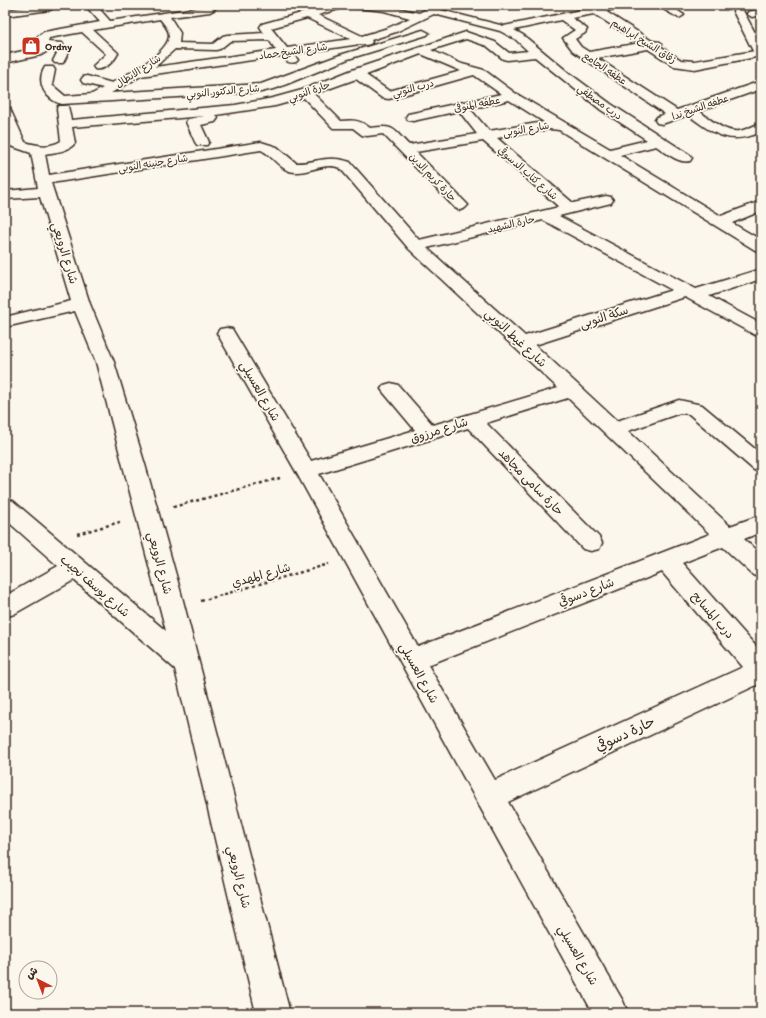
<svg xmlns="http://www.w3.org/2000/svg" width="766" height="1018" viewBox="0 0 766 1018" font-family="Itim,'Playpen Sans Arabic',sans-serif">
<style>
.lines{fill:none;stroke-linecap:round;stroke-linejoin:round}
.minor-casing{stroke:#3b2a1e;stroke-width:3}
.secondary-casing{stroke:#3b2a1e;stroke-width:3}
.path{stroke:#3b2a1e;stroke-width:2.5;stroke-dasharray:3 3;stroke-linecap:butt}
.minor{fill:#fbf7ec;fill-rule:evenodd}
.secondary{fill:#fbf7ec;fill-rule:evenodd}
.labels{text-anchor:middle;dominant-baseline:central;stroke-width:3.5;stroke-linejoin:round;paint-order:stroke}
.far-street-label{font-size:10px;fill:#3b2a1e;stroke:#fbf7ec}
.far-poi-label{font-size:10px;font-weight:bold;fill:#3b2a1e;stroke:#fbf7ec;text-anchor:start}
.street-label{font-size:12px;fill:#3b2a1e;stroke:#fbf7ec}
.near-street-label{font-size:14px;fill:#3b2a1e;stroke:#fbf7ec}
</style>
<rect width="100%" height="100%" fill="#fbf7ec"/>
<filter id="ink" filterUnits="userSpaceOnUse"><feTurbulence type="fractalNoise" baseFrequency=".025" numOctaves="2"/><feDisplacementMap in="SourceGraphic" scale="8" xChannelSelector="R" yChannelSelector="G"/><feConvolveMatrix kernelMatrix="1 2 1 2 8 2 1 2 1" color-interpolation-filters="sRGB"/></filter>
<g filter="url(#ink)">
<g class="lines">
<defs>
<g id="minor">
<polygon points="41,5 59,5 50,10 5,16 5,10"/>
<path d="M85,5H96L110,21L210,6L214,7L215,9L210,12L170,17L180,33L179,43L213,44L223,36L227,35L264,33L260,27L262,24L330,5H347L346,7L318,15L362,36L388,28L410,18L384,11L358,8L353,5H385L419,13L434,5H445L441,10L504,26L605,5H625L624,7L605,11L652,41L660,42L662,44L660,46L681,60L695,61L761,50V56L695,69L674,66L648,49L597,58L677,110L761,81V89L699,111C710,119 725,133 739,131C747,130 754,125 761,123V132C729,146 714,134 688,115L662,124L657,123L655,120L657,117L665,114L573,51L563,38L575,30L561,20L514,30L523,35L569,73L611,104L690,155L692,158L690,161C678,164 666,152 656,146L620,155L721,216L761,201V211L732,223L761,240V252L755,250L559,130L550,129L497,138L573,203L606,196L611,197L613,200L611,203L559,216L696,289L761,269V279L709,296L761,324V336L755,335L685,297L535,345L617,421L679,400L702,405L761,454V472L754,470L689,414L680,413L628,431L730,526L761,515V532L744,539L761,555V578L753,575L723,547L682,563L761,652V683L508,802L623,1001L628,1013H593L295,470L217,333L220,329L226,328L232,329L311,461L415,430L384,393L381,389L384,385L391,383L398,385L433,425L558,388L409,249L340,168C325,162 312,172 297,172C281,173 274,156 261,150L51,183L90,304L114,362L146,468L181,593L290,1013H256L175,669L74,580L14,614L5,617V596L58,566L5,519V499L13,501L166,631L96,362L75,311L5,327V317L71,301L40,197L5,199V191L38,188L31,153L5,144V135L10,136L5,124V107L10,108L11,111L25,142C38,146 49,148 61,141L57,109L58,106H68L71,120L235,105L273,98L302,90L352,70L466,32L495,42L509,53L528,51L515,39L500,31L434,14L396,32L371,40L372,42L370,44L366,45L360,44L293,54L298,60L296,62C289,64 286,61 281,56L141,76L111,93L261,84L340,55L423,30L429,33L427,35L348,59L277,88L261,92L62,104C46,100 35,83 45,67H53L55,70L52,85L65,96L92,94L103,88L83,83L81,80L83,77L87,76L112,83C126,75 170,53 169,35C169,29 163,23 160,19L93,30L118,53C115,61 104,71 95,69L93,66L106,54L82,32L49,38L48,42L62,43L64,47L69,51L63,63H55L53,61L57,53L52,48H48L46,52L41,55L5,63V55L36,48L37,37L44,32L100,22ZM594,14L640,43L589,52L581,47L575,39L585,33L587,29L572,18ZM307,18L351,39L287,48L271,28ZM466,39L487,46L503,59L507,60L535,57L601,110L647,140L610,149L515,93L484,70L462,64L431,50ZM269,40L276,50L155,67L175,49L216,50L220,49L230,41ZM421,54L461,71L389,91L366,75ZM474,75L501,94L413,113L408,114L406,117L408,120L413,121L459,111L477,134L409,145C392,128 395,125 370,128C360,120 354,120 341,121L314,94L356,79L382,98L389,99ZM304,98L333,128H353L362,135L367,136L383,134L455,208L460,210L465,208L468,205L416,152L483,141L559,207L419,240L350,162C328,154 316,163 296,163L277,147L261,142L49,175L45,154C55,152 68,152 75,143L72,127L204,116L188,119L186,122L195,142L197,145H207L209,142L201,125L215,122L218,118L216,115L275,106ZM509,100L544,122L489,131L470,109ZM543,220L672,290L525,336L427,248ZM568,398L710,534L418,647L319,474L468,428L583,549L591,551L599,549L602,543L599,537L486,423ZM662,572L743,667L495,780L428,665Z"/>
<polygon points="656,5 669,5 684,15 679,18"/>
<polygon points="761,9 761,15 752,17 747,14 748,12"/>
</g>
<polygon id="secondary" points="730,5 740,5 761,44 761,58 757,57 755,55"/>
</defs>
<!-- minor casing -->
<use href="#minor" class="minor-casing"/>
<!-- secondary casing -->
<use href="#secondary" class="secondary-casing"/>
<!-- path -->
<g class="path">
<polyline points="173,507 280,478"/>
<polyline points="77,534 120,522"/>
<polyline points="201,601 329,564"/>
</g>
<!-- minor -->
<use href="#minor" class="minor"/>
<!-- secondary -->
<use href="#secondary" class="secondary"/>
</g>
</g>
<!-- icons -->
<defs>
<symbol id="shop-square" viewBox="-11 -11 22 22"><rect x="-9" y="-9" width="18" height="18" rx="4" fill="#c8321e" stroke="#fbf7ec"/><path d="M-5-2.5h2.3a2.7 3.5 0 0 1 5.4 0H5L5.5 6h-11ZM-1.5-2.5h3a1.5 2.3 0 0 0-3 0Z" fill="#fff"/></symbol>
</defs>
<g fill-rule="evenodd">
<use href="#shop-square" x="20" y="35" width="22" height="22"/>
</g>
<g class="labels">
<!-- far-street labels -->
<g class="far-street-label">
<text transform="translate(644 41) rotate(32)">زقاق الشيخ ابراهيم</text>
<text transform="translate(293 51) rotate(-8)">شارع الشيخ حماد</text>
<text transform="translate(605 68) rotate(34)">عطفه الجامع</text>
<text transform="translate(138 71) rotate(-33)">شارع الابطال</text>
<text transform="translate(413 88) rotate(-15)">درب النوبي</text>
<text transform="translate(223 91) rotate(-5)">شارع الدكتور النوبي</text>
<text transform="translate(309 91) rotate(-19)">حارة النوبي</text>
<text transform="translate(600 102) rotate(36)">درب مصطفي</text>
<text transform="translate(477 104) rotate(-11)">عطفه المنوفى</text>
<text transform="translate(700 107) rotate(-19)">عطفه الشيخ ندا</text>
<text transform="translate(526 129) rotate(-10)">شارع النوبى</text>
<text transform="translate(153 163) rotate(-9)">شارع جنينه النوبى</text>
<text transform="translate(528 173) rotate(41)">شارع كتاب الدسوقي</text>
<text transform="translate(433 177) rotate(46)">حارة كريم الدين</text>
<text transform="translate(511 224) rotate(-13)">حارة الشهيد</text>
</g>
<!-- far-poi labels -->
<g class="far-poi-label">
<text x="45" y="46">Ordny</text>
</g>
<!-- street labels -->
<g class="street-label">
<text transform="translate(65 253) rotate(73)">شارع الرويعي</text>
<text transform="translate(604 317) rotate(-18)">سكة النوبى</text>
<text transform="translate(516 338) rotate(43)">شارع غيط النوبي</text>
<text transform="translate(260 391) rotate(60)">شارع العسيلي</text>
<text transform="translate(439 430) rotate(-17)">شارع مرزوق</text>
<text transform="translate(531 482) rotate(46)">حارة سامى مجاهد</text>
<text transform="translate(160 563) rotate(75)">شارع الرويعي</text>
<text transform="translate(261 575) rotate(-16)">شارع المهدي</text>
<text transform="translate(95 586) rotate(41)">شارع يوسف نجيب</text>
<text transform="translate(586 592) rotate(-21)">شارع دسوقي</text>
<text transform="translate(713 615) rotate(49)">درب المسابح</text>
<text transform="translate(419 673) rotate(61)">شارع العسيلي</text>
<text transform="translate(239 877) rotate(76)">شارع الرويعي</text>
<text transform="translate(578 955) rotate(60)">شارع العسيلي</text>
</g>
<!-- near-street labels -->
<g class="near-street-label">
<text transform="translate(625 734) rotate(-25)">حارة دسوقي</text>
</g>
</g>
<!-- margin -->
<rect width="766" height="1018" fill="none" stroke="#fbf7ec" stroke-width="20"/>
<rect x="10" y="10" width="746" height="998" fill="none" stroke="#3b2a1e" stroke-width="1.5" filter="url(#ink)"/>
<!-- north arrow -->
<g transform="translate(38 980) rotate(318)"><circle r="19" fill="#fbf7ec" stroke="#aea59a"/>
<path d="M0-3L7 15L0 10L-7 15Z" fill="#c8321e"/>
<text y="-6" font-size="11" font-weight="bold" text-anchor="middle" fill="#3b2a1e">ش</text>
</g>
</svg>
